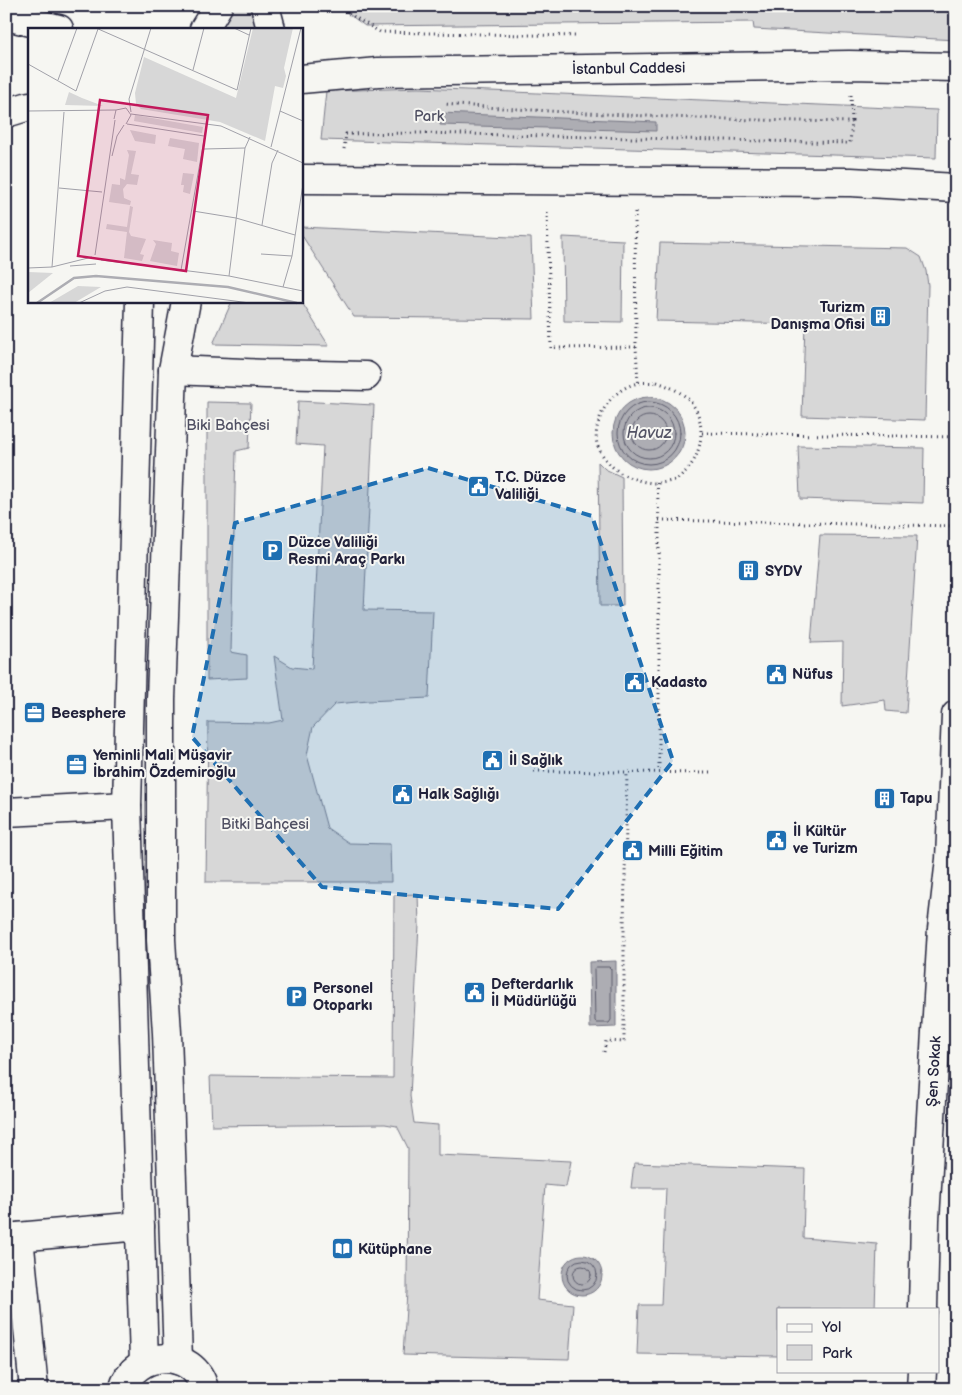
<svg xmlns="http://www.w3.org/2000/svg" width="962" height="1395" viewBox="0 0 962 1395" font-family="'Balsamiq Sans',sans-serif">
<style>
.green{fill:#d7d7d7;stroke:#7c7c89}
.water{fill:#adadb3;stroke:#757583}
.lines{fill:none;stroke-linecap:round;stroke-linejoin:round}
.shore{stroke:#5a5a6b;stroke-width:1}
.minor-casing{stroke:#22223b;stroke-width:31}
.major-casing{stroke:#22223b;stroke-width:31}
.path{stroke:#22223b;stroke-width:3;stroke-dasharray:1 4;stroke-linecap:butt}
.minor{stroke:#f6f6f2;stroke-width:28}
.major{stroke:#f6f6f2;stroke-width:28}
.marked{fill:#1f6fb2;fill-opacity:0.2;stroke:#1f6fb2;stroke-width:4;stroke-dasharray:10 6;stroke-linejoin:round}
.labels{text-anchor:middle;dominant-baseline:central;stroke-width:4;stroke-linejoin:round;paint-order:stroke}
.street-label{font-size:15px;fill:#22223b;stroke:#f6f6f2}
.park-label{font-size:15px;fill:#4f4f62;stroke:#f6f6f2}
.poi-label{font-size:15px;font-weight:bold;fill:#22223b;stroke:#f6f6f2;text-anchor:start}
.water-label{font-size:16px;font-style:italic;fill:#535365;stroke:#f6f6f2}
.inset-river{fill:none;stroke:#adadb3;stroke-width:2.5}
.inset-road{fill:none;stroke:#a1a1a9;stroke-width:1}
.view{fill:#c2185b;fill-opacity:0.15;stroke:#c2185b;stroke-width:2.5}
.inset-edge{fill:none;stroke:#22223b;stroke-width:2.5}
</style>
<rect width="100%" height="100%" fill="#f6f6f2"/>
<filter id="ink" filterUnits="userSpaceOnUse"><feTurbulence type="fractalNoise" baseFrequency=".02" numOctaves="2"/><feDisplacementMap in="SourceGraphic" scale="10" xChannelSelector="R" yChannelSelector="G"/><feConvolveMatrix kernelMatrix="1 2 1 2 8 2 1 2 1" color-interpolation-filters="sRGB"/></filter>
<g filter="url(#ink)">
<!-- green -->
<g class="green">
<polygon points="224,6 261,6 266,29 210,29"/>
<polygon points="338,6 956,6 956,40 754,29 753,22 365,26"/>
<polygon points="419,88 937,110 936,158 321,140 326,91"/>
<polygon points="301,227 531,238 534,319 354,317 301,234"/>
<polygon points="563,237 623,240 622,322 564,321"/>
<polygon points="660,243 907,248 921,257 926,271 928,285 925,420 802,416 805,324 656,321"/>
<polygon points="232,301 301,301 329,346 213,344"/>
<polygon points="298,401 374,405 364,610 433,611 429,698 368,701 335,704 313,727 307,755 327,828 349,843 390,844 391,882 206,882 208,722 269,723 283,720 274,656 292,667 312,669 323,446 296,444"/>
<polygon points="207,402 251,403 249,448 236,451 231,652 247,655 247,678 207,680"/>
<polygon points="798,446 924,448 923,503 800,499"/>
<polygon points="598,462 605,469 622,477 623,606 600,606"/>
<polygon points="820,535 917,536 906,713 886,711 885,700 842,706 843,642 811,643"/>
<polygon points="418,894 419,925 410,1096 414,1123 438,1125 438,1155 571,1161 566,1187 545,1185 537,1300 573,1304 569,1359 403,1355 407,1292 408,1148 397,1126 385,1124 212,1126 210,1076 393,1078 394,895"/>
<polygon points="634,1163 805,1169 803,1238 877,1244 875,1309 778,1309 778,1356 637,1354 639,1305 661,1305 666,1188 631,1188"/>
</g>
<!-- water -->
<g class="water">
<polygon points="441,113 656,122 656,131 440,125"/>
<circle cx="649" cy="433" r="36"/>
<polygon points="616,961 616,1027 590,1028 589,962"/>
<circle cx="582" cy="1275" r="20"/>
</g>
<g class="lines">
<!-- shore -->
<g class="shore">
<circle cx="649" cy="433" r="31"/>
<circle cx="649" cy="433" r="25"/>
<circle cx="649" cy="433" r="17"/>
<polygon points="597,967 609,967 611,969 611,1020 609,1023 597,1023 595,1021 594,969"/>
<circle cx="582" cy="1275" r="15"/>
<circle cx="582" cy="1275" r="9"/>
</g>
<defs>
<g id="minor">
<polyline points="6,16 59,29"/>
<polyline points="173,370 266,374 366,376"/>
<polyline points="6,812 127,806"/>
<polyline points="19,1237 34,1389"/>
<polyline points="6,1238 140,1226"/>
</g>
<g id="major">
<polyline points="265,6 271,29"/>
<polyline points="204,29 218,6"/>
<path id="s1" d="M301,79L378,72L849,65L956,67"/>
<polyline points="6,113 29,106"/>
<polyline points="301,179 851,182 956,188"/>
<polyline points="140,301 127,806 144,1362"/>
<path id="s2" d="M923,1309L925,1220L942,929L950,859L956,715"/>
<polyline points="178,1360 167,1033 161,940 161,699 173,370 186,301"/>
<path d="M123,1389C134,1349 195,1347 204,1389"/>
<polyline points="921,1389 922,1371"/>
</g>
</defs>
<!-- minor casing -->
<use href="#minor" class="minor-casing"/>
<!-- major casing -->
<use href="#major" class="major-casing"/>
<!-- path -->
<g class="path">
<polyline points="336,6 380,32 578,36"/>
<polyline points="851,95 852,122"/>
<path d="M344,149L346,134L422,133L850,143L852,122C716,120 579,114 443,104"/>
<polyline points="547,212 551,348 636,347 638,383"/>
<polyline points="635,212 636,348"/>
<path d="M657,382C668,386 678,390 687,398C708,417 704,455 684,473C681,475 679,479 675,480C663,484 650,484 638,480C620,476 606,464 598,447C595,440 596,429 599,421C604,403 619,387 638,383C643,382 651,383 657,382Z"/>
<polyline points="702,433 956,437"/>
<polyline points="657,483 659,520 659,772"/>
<polyline points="659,520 956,526"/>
<polyline points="534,771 710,773"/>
<polyline points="604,1052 606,1041 624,1042 624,926 627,772"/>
</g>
<!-- minor -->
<use href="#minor" class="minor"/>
<!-- major -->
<use href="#major" class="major"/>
</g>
</g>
<!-- marked area -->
<path class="marked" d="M428,468L592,516L673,761L558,909L322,887L192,737L235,523Z"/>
<!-- icons -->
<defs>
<symbol id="building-square" viewBox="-11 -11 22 22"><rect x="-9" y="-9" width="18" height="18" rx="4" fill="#1f6fb2" stroke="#f6f6f2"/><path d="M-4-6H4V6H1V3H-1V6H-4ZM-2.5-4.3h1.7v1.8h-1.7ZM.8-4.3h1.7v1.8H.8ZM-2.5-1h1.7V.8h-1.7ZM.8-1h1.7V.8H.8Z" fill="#fff"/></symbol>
<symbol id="civic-square" viewBox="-11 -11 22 22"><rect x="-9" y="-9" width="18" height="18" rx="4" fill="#1f6fb2" stroke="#f6f6f2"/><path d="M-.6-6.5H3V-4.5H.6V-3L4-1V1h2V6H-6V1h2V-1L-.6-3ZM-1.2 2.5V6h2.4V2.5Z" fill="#fff"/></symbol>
<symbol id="parking-square" viewBox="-11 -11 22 22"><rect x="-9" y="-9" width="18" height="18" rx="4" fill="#1f6fb2" stroke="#f6f6f2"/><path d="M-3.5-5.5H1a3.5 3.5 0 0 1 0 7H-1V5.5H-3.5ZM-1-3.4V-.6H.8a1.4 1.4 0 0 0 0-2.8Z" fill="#fff"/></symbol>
<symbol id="office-square" viewBox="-11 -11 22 22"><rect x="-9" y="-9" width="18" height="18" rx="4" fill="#1f6fb2" stroke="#f6f6f2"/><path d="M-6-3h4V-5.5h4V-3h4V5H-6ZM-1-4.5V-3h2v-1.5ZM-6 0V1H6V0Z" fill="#fff"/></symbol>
<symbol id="library-square" viewBox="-11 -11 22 22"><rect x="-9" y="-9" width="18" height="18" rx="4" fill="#1f6fb2" stroke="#f6f6f2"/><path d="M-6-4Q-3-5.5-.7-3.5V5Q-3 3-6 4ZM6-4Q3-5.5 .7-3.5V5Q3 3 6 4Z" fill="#fff"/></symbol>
</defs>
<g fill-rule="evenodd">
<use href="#building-square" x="868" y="304" width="25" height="25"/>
<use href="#civic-square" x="466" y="474" width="25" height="25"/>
<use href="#parking-square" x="260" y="538" width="25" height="25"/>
<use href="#building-square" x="736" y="558" width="25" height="25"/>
<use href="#civic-square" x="764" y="662" width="25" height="25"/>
<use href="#civic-square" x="622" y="670" width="25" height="25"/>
<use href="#office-square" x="22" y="700" width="25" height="25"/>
<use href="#civic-square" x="480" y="748" width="25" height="25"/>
<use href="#office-square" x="64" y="752" width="25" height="25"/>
<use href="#civic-square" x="390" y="782" width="25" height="25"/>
<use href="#building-square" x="872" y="786" width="25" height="25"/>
<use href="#civic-square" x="764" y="828" width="25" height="25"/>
<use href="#civic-square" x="620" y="838" width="25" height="25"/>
<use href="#civic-square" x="462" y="980" width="25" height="25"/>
<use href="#parking-square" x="284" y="984" width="25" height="25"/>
<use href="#library-square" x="330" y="1236" width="25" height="25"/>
</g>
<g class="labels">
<!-- street labels -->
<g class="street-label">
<text stroke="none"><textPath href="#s1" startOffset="328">İstanbul Caddesi</textPath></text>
<text stroke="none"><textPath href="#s2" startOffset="238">Şen Sokak</textPath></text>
</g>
<!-- park labels -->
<g class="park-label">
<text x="429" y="116">Park</text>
<text x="228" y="425">Biki Bahçesi</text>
<text x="265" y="824">Bitki Bahçesi</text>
</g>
<!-- poi labels -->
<g class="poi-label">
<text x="865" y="307" text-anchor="end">Turizm<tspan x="865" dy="17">Danışma Ofisi</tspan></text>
<text x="495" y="477">T.C. Düzce<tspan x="495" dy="17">Valiliği</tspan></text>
<text x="288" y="542">Düzce Valiliği<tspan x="288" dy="17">Resmi Araç Parkı</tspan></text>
<text x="765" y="571">SYDV</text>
<text x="792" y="674">Nüfus</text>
<text x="651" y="682">Kadasto</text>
<text x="51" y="713">Beesphere</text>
<text x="93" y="755">Yeminli Mali Müşavir<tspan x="93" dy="17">İbrahim Özdemiroğlu</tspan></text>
<text x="509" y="760">İl Sağlık</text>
<text x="418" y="794">Halk Sağlığı</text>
<text x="900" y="798">Tapu</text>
<text x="793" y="831">İl Kültür<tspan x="793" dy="17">ve Turizm</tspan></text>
<text x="648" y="851">Milli Eğitim</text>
<text x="491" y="984">Defterdarlık<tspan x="491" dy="17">İl Müdürlüğü</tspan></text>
<text x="313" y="988">Personel<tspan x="313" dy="17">Otoparkı</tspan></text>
<text x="358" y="1249">Kütüphane</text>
</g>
<!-- water labels -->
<g class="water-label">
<text x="649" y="433">Havuz</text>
</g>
</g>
<!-- overview -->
<g transform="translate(28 28)">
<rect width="275" height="275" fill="#f6f6f2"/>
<path d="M225,0H265L256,40L258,48L255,60L247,58L237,113L192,94L113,81L108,76L107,65L116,29L208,70ZM41,64L54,70L75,78L37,77ZM107,87L175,99L174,105L106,93ZM102,102L128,107L127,116L107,113ZM142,110L171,115L169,134L155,131L157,121L140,118ZM99,122L108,123L103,146L111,147L109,157L99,156L95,161L96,170L103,173L102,177L81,174L84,156L92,157V150L97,152L101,127ZM155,145L166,146L162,166L155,164L156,157H153ZM102,178L105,179L101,204L103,208L118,211L112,226L116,227L114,233L96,230L99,204L78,201L79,196L99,199ZM125,212L144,215L143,223L151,225L149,238L122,233L128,216ZM0,244L25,245L0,265ZM50,258L73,259L46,275H21Z" fill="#d7d7d7"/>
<path class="inset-river" d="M9,275L46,250L68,248L200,259L269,275"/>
<path class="inset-road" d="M68,0L209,62L223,0M206,0L221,7M0,36L48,63L70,1M165,42L176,0M30,52L49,0M0,83L88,82M252,83L275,93M103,84L101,71L123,0M103,86L193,98L275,135M86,91L88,82L98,80L103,87L98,96M99,96L176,108M243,119L273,0M176,121L217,120M84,128L89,108L96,97M31,160L74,164M165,183L208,190L267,207M234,197L244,135L250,122M233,226L264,228M67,227L87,92M73,232L201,248L275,263M42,238L68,236M24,239L36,84M0,240L24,239L64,229M153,242L179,95M201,248L217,120L222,109M255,259L264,228L275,156M51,275L77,263L99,259L222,275"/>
<path class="view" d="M72,72L180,87L158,243L50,228Z"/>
<rect width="275" height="275" class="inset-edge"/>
</g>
<!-- margin -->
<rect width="962" height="1395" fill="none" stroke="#f6f6f2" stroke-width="25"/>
<rect x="12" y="12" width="937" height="1370" fill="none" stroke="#22223b" stroke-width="2" filter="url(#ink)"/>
<!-- legend -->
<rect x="777" y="1308" width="162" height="65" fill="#f6f6f2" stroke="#a1a1a9"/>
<rect x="787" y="1324" width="25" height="8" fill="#f6f6f2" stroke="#a1a1a9"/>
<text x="822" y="1332" font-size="15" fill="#22223b">Yol</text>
<rect x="787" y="1345" width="25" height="15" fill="#d7d7d7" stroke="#a1a1a9"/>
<text x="822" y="1358" font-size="15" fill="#22223b">Park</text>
</svg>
